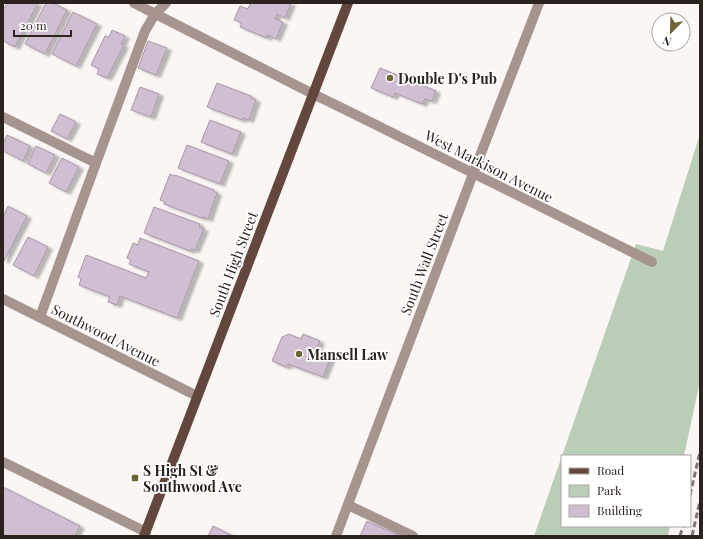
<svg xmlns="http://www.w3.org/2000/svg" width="703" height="539" viewBox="0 0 703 539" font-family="'Playfair Display',serif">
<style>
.green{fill:#b9cdb7}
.building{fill:#d0bed2;stroke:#a896aa;filter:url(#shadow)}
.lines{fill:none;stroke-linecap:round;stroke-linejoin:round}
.minor{stroke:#a6958f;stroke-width:10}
.major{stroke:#63473c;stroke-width:10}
.rail{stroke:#817875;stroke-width:3;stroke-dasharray:6 3;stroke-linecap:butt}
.poi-dot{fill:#6c6431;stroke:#fff;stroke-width:1.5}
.labels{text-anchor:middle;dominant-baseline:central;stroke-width:3.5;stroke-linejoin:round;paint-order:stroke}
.poi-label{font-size:14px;font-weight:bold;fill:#2c221e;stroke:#fff;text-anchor:start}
.street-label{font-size:14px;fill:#2c221e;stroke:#fff}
</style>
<defs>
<filter id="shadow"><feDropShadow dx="4.5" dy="2.5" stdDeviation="1" flood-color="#0004"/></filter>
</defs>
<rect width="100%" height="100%" fill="#fbf5f3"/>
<!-- green -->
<polygon class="green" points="700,134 700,381 684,456 562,456 562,526 670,526 668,536 534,536 636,244 663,251"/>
<!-- building -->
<g class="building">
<polygon points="7,3 38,3 15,47 3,41 3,10"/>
<polygon points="46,3 53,3 67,10 45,54 25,44"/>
<polygon points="248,3 291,3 285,18 277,14 275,19 283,22 276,39 268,35 267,38 240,27 242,23 234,20 240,6 248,9 250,4"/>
<polygon points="73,12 97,24 76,66 52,54"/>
<polygon points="112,30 125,36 121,44 124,45 107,78 97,74 99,69 91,65 105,36 109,37"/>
<polygon points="148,41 167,48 156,75 138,68"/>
<polygon points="380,68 436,91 432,101 425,99 422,104 395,93 393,97 371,88"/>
<polygon points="217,83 251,96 251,98 256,100 249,120 243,118 242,120 207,107"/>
<polygon points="140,87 159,94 151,117 131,110"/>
<polygon points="60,114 76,122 67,139 51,131"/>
<polygon points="210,120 241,132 232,154 201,142"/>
<polygon points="7,135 30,146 23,161 3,151 3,143"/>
<polygon points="187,145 229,161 220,184 178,168"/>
<polygon points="36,146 55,155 46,173 28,164"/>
<polygon points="62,158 79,167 66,192 49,183"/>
<polygon points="170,174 175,176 175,175 214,190 213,191 217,193 208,219 203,217 202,218 164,204 165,202 160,200"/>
<polygon points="8,206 27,216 4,261 3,260 3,217"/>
<polygon points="154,207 200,224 199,227 204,229 195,250 191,249 190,251 144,233"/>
<polygon points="28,237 48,247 34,276 13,265"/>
<polygon points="140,238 199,261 177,318 120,296 117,305 108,302 110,297 79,285 81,279 78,277 86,255 146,278 149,272 129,264 131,260 127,258 133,243 138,245"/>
<polygon points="289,334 301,339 303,334 320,341 316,351 331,357 323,377 288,364 286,367 272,361 282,337"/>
<polygon points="3,487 80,526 75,536 3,536"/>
<polygon points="367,521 400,536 360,536"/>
<polygon points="213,526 233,536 208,536"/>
</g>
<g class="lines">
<!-- minor -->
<g class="minor">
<polyline points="134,3 313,94 344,109 652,262"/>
<polyline points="3,117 96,163"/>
<polyline points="3,299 197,396"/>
<polyline points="40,317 96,163 145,31 155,14 166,3"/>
<polyline points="3,462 146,532"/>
<polyline points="348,505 413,536"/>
<polyline points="336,536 473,174 539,3"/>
</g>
<!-- major -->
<polyline class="major" points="144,536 348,3"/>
<!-- rail -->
<g class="rail">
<polyline points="690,495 700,452"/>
<polyline points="680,536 683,526"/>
<polyline points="692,536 700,501"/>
</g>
</g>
<!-- markers -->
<g class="poi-dot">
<circle cx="390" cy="78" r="4"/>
<circle cx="299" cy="354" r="4"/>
<rect x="131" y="474" width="8" height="8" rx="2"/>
</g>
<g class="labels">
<!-- poi labels -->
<g class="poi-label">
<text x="398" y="78">Double D's Pub</text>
<text x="307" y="354">Mansell Law</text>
<text x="143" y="470">S High St &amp;<tspan x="143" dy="16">Southwood Ave</tspan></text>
</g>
<!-- street labels -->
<g class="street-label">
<text transform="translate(489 166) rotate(27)">West Markison Avenue</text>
<text transform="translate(233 264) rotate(-69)">South High Street</text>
<text transform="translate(424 264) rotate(-69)">South Wall Street</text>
<text transform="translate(106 335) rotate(27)">Southwood Avenue</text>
</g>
</g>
<!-- border -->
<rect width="703" height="539" fill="none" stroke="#2c221e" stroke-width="8"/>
<!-- legend -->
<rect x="561" y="455" width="130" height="72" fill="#ffffff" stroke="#aba7a5"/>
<rect x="569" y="468" width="20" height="6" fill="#63473c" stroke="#aba7a5"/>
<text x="597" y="475" font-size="12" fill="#2c221e">Road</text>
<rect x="569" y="485" width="20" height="12" fill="#b9cdb7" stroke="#aba7a5"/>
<text x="597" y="495" font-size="12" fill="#2c221e">Park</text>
<rect x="569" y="505" width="20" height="12" fill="#d0bed2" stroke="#aba7a5"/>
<text x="597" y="515" font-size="12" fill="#2c221e">Building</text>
<!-- north arrow -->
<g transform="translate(671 32) rotate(203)"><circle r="19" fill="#ffffff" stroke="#aba7a5"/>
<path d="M0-3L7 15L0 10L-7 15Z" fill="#6c6431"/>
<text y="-6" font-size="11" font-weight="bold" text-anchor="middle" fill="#2c221e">N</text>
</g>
<!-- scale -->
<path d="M14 30v6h57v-6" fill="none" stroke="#2c221e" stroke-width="2"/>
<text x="20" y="30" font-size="12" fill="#2c221e" stroke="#ffffff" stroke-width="3" paint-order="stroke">20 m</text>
</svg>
